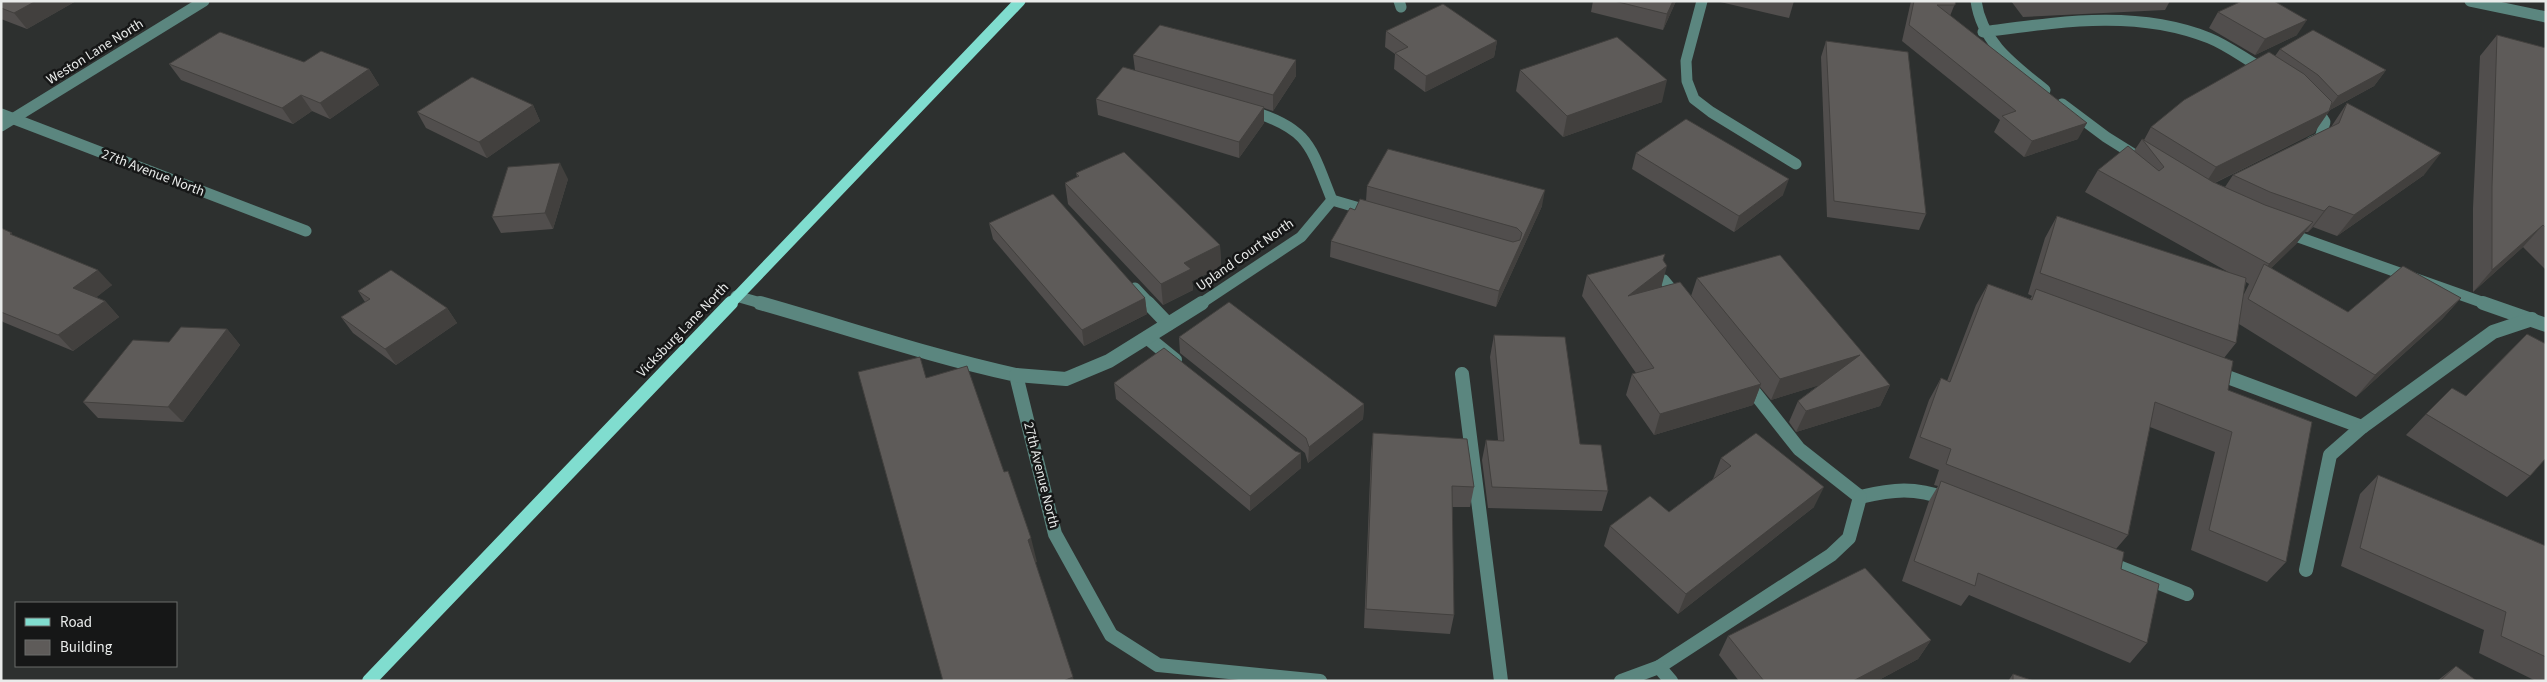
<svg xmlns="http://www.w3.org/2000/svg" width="2547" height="682" viewBox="0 0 2547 682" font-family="'Source Sans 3',sans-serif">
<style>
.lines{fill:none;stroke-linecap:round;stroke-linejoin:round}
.minor-far1{stroke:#5b867f;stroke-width:11}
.minor{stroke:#5b867f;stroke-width:14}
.major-far1{stroke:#80ddcf;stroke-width:11}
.major{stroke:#80ddcf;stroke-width:14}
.wall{fill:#514e4d;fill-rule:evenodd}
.shaded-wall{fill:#42403e}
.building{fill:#5e5b59;stroke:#42403e}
.labels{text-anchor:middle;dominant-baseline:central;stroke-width:5;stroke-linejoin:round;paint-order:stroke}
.street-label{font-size:14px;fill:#e9ebea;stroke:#161717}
</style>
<rect width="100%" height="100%" fill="#2d302f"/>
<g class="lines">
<!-- minor-far1 -->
<g class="minor-far1">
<polyline points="1399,1 1401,7"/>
<polyline points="1702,1 1686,61 1687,81 1694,99 1711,112 1796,164"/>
<path d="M1976,1C1982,43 2014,65 2045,90"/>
<polyline points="2470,1 2546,17"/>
<path d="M1983,32C2059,22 2136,9 2209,38C2229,46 2246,60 2265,70"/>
<polyline points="2062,104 2106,137 2138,157"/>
<polyline points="1,114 306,231"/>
<polyline points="1,126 204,1"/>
<polyline points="2311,142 2320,138 2325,122 2315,106"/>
<polyline points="1332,200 1373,212"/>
<polyline points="2284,232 2487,304"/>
<polyline points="1664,280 1678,297"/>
<polyline points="1135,288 1150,304"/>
<polyline points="736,296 764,304"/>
<path d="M1200,304L1301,237L1332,200C1310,145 1310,129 1248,110"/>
</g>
<!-- minor -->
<g class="minor">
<path d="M760,303C845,327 929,356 1016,375L1055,534L1111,635L1158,665L1320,681"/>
<polyline points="1148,303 1168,324"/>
<polyline points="2483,303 2546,325"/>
<polyline points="1148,338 1175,360"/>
<polyline points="2214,372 2362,427"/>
<polyline points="1462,374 1501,681"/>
<polyline points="1016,375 1066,379 1109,361 1202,303"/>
<path d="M1747,383L1799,449L1860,497C1894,489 1914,487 1948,499"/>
<polyline points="2106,562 2187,594"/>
<polyline points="2306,570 2330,455 2362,427 2493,332 2532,319"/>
<polyline points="1659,667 1831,555 1849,538 1860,497"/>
<polyline points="1621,681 1659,667 1671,681"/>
</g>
<!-- major-far1 -->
<polyline class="major-far1" points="730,304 1020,1"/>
<!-- major -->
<polyline class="major" points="369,681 731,303"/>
</g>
<!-- wall -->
<g class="wall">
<polygon points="1,1 76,1 27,29 1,19"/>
<polygon points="1593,1 1676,1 1663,30 1591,12"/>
<polygon points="1716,1 1794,1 1789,18"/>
<polygon points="1911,1 1956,1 1950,16 2078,139 2024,157 1994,132 2000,120 1902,41"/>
<polygon points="2011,1 2170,1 2165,10 2023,17"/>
<polygon points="2218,12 2297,35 2255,55 2209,28"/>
<polygon points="1386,31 1497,41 1494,57 1425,92 1394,69 1395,54 1385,47"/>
<polygon points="2497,35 2546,48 2546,270 2523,247 2473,292 2473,208 2480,56"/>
<polygon points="1826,41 1926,214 1919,230 1827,217 1821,57"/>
<path d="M2280,49L2386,70L2374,86L2330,110L2314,133L2215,183L2225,187L2233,175L2331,127L2347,103L2424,175L2337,236L2313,227L2308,232H2305L2296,244L2271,268L2348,312L2461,298L2442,319L2356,397L2239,324L2236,343L2224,358L2228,390L2286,562L2267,582L2191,550L2215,452L2150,427L2128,535L2116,549L2121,569L2147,643L2130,663L1969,595L1961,606L1902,581L1929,501L1938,486L1934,485L1939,470L1909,458L1929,400L1941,378L1947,381L1976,305L1988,284L2030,299L2032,296L2028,294L2045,238L2057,216L2230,273L2085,192L2098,170L2134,151L2142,139L2144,140L2151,127L2275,56ZM2246,282L2249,284L2243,296Z"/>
<polygon points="1133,55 1296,60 1296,76 1273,111 1264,108 1264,123 1239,158 1098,115 1096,99 1135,70"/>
<polygon points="304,62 369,69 379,85 330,119 312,111 293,124 181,80 169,64"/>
<polygon points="1520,70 1662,102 1563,137 1516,91"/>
<polygon points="533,105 540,121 487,158 426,128 417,112"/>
<polygon points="1636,153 1783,195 1734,232 1632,169"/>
<polygon points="1076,173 1220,245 1221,267 1192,281 1193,290 1163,305 1068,204 1065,183 1077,177"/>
<polygon points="568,179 553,229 501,233 492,217"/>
<polygon points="1367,186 1542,206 1496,307 1330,257 1331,241 1355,210 1366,201"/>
<polygon points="989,223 1145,298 1147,314 1084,346 993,239"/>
<polygon points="1,228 14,236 112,285 96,297 105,301 119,317 73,351 3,322 1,320"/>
<polygon points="1663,260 1661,287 1691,296 1697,278 1890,385 1880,406 1796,432 1789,422 1798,401 1819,385 1771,400 1760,387 1753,405 1654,435 1626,395 1632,374 1636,373 1582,296 1587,275"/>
<polygon points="358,291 447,308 457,323 396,365 353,333 341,317 365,302"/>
<polygon points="227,329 240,345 183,422 98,418 83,402 169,342"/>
<polygon points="1494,335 1580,444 1608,491 1602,511 1488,508 1482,460 1486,440 1498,440 1490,357"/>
<polygon points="1179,337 1364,404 1363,419 1308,463 1305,453 1180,353"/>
<polygon points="1114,383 1295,451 1301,453 1301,468 1250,511 1116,399"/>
<polygon points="2426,414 2530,476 2507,497 2406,435"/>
<polygon points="1373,433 1474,487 1470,507 1452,507 1454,615 1450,634 1364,628 1371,454"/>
<polygon points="1721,458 1814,507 1678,614 1604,546 1610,526 1669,512 1713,479"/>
<polygon points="2378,475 2546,546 2546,681 2536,681 2479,653 2484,630 2341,566 2360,494"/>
<polygon points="1728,636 1931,640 1918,659 1877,681 1739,681 1719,655"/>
<polygon points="2456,666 2477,681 2437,681"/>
<polygon points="2013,674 2034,681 2008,681"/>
</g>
<!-- shaded-wall -->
<g class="shaded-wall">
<polygon points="36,1 76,1 27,29 14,13"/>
<polygon points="1673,1 1676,1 1663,30 1667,14"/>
<polygon points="2307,20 2297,35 2255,55 2265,39"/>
<polygon points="1497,41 1494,57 1425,92 1426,76"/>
<polygon points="1296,60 1296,76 1273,111 1273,95"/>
<polygon points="369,69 379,85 330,119 320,103"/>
<polygon points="2386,70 2374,86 2326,112 2338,96"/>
<polygon points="1667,80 1662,102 1563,137 1567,116"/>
<polygon points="301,95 312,111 293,124 282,108"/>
<polygon points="533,105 540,121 487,158 479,142"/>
<polygon points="1264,107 1264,123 1239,158 1239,142"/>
<polygon points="2329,111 2314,133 2202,189 2216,167"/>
<polygon points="2087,123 2078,139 2024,157 2032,141"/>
<polygon points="2441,153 2424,175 2337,236 2354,215"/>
<polygon points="560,163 568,179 553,229 545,213"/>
<polygon points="1789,179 1783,195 1734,232 1739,216"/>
<polygon points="1545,190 1542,206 1496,307 1499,291"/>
<polygon points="2329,206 2313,227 2308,232 2324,211"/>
<polygon points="2313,222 2296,244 2255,284 2269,264"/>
<polygon points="2543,225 2523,247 2473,292 2492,270"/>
<polygon points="1220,245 1221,267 1192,281 1193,290 1163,305 1161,284 1184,263"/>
<polygon points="1667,266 1661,288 1628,296"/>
<polygon points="98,270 112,285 88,304 73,288"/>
<polygon points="1145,298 1147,314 1084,346 1082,330"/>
<polygon points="2461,298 2442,319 2356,397 2375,375"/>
<polygon points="105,301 119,317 73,351 58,335"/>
<polygon points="447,308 457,323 396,365 385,349"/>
<polygon points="227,329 240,345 183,422 168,407"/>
<polygon points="1860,355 1850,376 1771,400 1780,379"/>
<polygon points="1761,384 1753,405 1654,435 1660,414"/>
<polygon points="1890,385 1880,406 1796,432 1806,411"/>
<polygon points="1364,404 1363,419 1308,463 1309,447"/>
<polygon points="1301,453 1301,468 1250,511 1250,496"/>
<polygon points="1824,487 1814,507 1678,614 1686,594"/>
<polygon points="1031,538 1037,562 1033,563 1028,540"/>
<polygon points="1931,640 1918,659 1877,681 1853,681"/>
<polygon points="1073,677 1074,681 1063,681"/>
</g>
<!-- building -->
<g class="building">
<polygon points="1,1 36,1 14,13 1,8"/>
<polygon points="1614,1 1673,1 1667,14"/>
<polygon points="1914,1 1956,1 1955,5 1937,5 2087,123 2032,141 2002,116 2016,111 1909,25"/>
<polygon points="2242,1 2274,1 2307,20 2265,39 2218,12"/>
<polygon points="1443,4 1497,41 1426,76 1395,53 1408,47 1386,31"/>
<polygon points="1160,25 1296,60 1273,95 1133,55"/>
<polygon points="2313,30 2386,70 2338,96 2318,75 2280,49"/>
<polygon points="220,32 304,62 321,51 369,69 320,103 301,95 282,108 169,64"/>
<polygon points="2497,35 2546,48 2546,228 2543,225 2492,270 2492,186"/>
<polygon points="1617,37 1667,80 1567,116 1520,70"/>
<polygon points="1826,41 1908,52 1926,214 1834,201"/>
<polygon points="2269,52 2304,74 2332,102 2329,111 2216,167 2151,127 2184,100"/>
<polygon points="1123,67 1264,107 1239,142 1096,99"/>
<polygon points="472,77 533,105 479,142 417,112"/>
<polygon points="2347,103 2441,153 2354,215 2329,206 2324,211 2270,192 2233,175 2339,123"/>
<polygon points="1686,119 1789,179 1739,216 1636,153"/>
<polygon points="2142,139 2213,182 2265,205 2313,222 2269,264 2098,170 2128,146 2159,171 2164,167"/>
<polygon points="1388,149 1545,190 1499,291 1331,241 1350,208 1355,210 1360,199 1513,242 1520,240 1522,233 1517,228 1367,186"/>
<polygon points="1124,152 1220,245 1184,263 1191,269 1161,284 1065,183 1079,176 1076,173"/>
<polygon points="560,163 545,213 492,217 508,167"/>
<polygon points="1053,194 1145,298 1082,330 989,223"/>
<polygon points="2057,216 2246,278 2236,343 2040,273"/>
<polygon points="1,228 12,233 10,234 98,270 73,288 105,301 58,335 1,312"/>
<polygon points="1665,254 1663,260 1667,266 1628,296 1680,282 1761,384 1660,414 1632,374 1654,368 1587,275"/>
<polygon points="1780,255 1890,385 1806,411 1798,401 1860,355 1780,379 1697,278"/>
<polygon points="2264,264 2348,312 2403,266 2461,298 2375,375 2248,299"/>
<polygon points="391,270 447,308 385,349 341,317 370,299 358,291"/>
<polygon points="1988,284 2032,300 2036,289 2233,361 2228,390 2312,422 2286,562 2209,530 2232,432 2155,402 2128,535 1946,464 1951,449 1920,437 1941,378 1950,382"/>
<polygon points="1229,302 1364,404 1309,447 1306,438 1179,337"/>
<polygon points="181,327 227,329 168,407 83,402 133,340 169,342"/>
<polygon points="2527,334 2546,344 2546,458 2530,476 2426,414 2452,388 2466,396"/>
<polygon points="1494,335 1565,337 1580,444 1601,445 1608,491 1492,487 1486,440 1504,441"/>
<polygon points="1164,348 1295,451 1301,453 1250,496 1114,383"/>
<polygon points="920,357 926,378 967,366 1004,472 1008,471 1031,538 1028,540 1073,677 1063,681 943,681 858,372"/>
<polygon points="1373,433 1467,439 1474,487 1452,486 1454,615 1366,609"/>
<polygon points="1756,433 1824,487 1686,594 1610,526 1650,496 1669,512 1731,466 1721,458"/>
<polygon points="2378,475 2546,546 2546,657 2501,636 2506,612 2360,548"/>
<polygon points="1941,481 2124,552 2121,569 2159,584 2147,643 1978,573 1975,586 1914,561"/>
<polygon points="1865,568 1931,640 1853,681 1764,681 1728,636"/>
<polygon points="2456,666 2477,681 2440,681"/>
<polygon points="2013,674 2034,681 2013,681"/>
</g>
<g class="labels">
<!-- street labels -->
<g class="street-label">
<text transform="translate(95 52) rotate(-32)">Weston Lane North</text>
<text transform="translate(153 173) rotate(21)">27th Avenue North</text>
<text transform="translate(1245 255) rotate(-35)">Upland Court North</text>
<text transform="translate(683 330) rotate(-46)">Vicksburg Lane North</text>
<text transform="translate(1041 475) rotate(76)">27th Avenue North</text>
</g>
</g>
<!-- border -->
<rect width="2547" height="682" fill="none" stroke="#e9ebea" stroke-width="5"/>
<!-- legend -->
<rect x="15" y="602" width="162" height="65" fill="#161717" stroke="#6a6c6b"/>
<rect x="25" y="618" width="25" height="8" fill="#80ddcf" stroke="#6a6c6b"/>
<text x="60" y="627" font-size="15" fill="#e9ebea">Road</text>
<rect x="25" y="640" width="25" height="15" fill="#5e5b59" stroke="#6a6c6b"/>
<text x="60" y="652" font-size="15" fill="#e9ebea">Building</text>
</svg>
